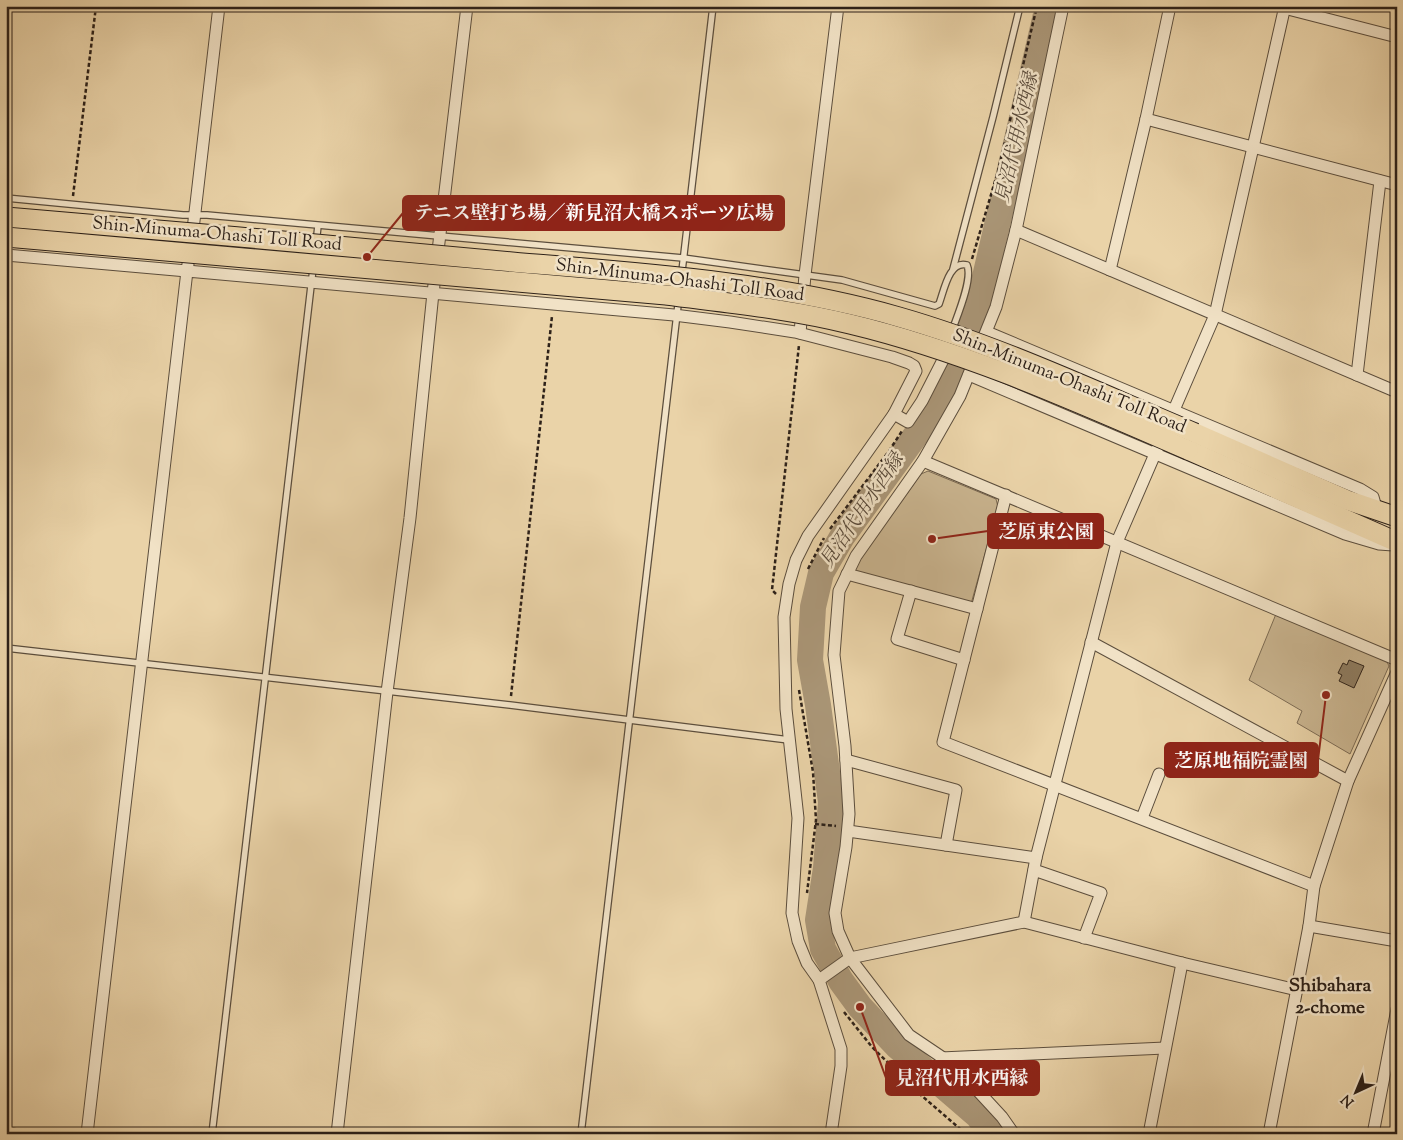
<svg xmlns="http://www.w3.org/2000/svg" width="1403" height="1140" viewBox="0 0 1403 1140" font-family="'Sorts Mill Goudy','Noto Serif JP',serif">
<style>
.green{fill:#cab590;stroke:#7c6b54}
.lines{fill:none;stroke-linecap:round;stroke-linejoin:round}
.river{stroke:#aa9677;stroke-width:26}
.building{fill:#8f7e63;stroke:#2d2119}
.service-casing{stroke:#5c4e3d;stroke-width:8}
.minor-casing{stroke:#5c4e3d;stroke-width:13}
.trunk-casing{stroke:#2d2119;stroke-width:21}
.path{stroke:#2d2119;stroke-width:2.5;stroke-dasharray:4 2.5;stroke-linecap:butt}
.service{stroke:#f1e2c6;stroke-width:5.5}
.minor{stroke:#f1e2c6;stroke-width:11}
.trunk{stroke:#ead3a8;stroke-width:19}
.trunk-bridge-casing{stroke:#2d2119;stroke-width:21;stroke-linecap:butt}
.trunk-bridge{stroke:#ead3a8;stroke-width:19}
.labels{text-anchor:middle;dominant-baseline:central;stroke-width:5;stroke-linejoin:round;paint-order:stroke}
.street-label{font-size:18px;fill:#2d2119;stroke:#f1e2c6}
.water-label{font-size:19px;font-style:italic;fill:#594a3a;stroke:#f1e2c6}
.neighbourhood-label{font-size:19px;font-weight:bold;fill:#2d2119;stroke:#f1e2c6}
.leader{fill:none;stroke:#8f2418;stroke-width:2}
.callout-dot{fill:#8f2418;stroke:#f1e2c6;stroke-width:2}
.callout{fill:#8f2418;stroke:#8f2418;stroke-width:2}
.callout-label{font-size:19px;text-anchor:middle;font-weight:bold;fill:#fff}
</style>
<rect width="100%" height="100%" fill="#ead3a8"/>
<filter id="stains"><feTurbulence type="fractalNoise" baseFrequency=".004" numOctaves="4"/><feColorMatrix values="0 0 0 0 .2 0 0 0 0 .09 0 0 0 0 .02 0 0 0 .5 -.17"/></filter>
<radialGradient id="worn" r=".72"><stop offset=".6" stop-color="#630" stop-opacity="0"/><stop offset="1" stop-color="#630" stop-opacity=".3"/></radialGradient>
<!-- green -->
<g class="green">
<polygon points="928,471 996,499 998,507 971,604 852,570 921,474"/>
<polygon points="1276,614 1386,660 1389,666 1350,754 1297,723 1302,711 1249,680"/>
</g>
<g class="lines">
<!-- river -->
<g class="river">
<polyline points="970,327 982,290 1048,6"/>
<polyline points="953,371 926,421 842,537 821,573 813,607 810,660 818,705 831,802 826,868 818,920 823,949 841,981 860,1007 898,1047 978,1116 991,1134"/>
</g>
</g>
<!-- building -->
<polygon class="building" points="1349,660 1364,666 1354,688 1339,681 1342,675 1338,673 1343,663 1347,665"/>
<g class="lines">
<defs>
<g id="service">
<path d="M6,198L183,215H207L683,258L842,280L935,306L939,304C944,291 949,260 967,265C973,278 958,314 953,328L955,330"/>
<polyline points="953,269 993,117 1020,6"/>
<polyline points="6,648 510,705 789,740"/>
<polyline points="212,1134 318,226"/>
<polyline points="581,1134 713,6"/>
</g>
<g id="minor">
<polyline points="1284,8 1397,37"/>
<polyline points="1146,119 1397,185"/>
<polyline points="1016,230 1397,392"/>
<polyline points="192,238 219,6"/>
<polyline points="6,255 187,271 188,264"/>
<polyline points="1110,270 1146,119 1170,6"/>
<polyline points="987,332 1360,489 1373,497 1377,511"/>
<polyline points="800,333 805,275 838,6"/>
<polyline points="969,375 1345,534 1379,544 1393,545"/>
<polyline points="1357,375 1380,181"/>
<polyline points="923,461 1397,660"/>
<polyline points="1006,495 943,742 1314,886"/>
<polyline points="847,574 977,609"/>
<polyline points="911,591 897,639 964,660"/>
<polyline points="1091,642 1348,781"/>
<polyline points="846,760 956,790 946,845"/>
<polyline points="1142,818 1159,774"/>
<polyline points="848,831 1036,858"/>
<polyline points="1034,870 1101,893 1084,938"/>
<polyline points="1024,922 1036,858 1117,542 1215,315 1285,6"/>
<polyline points="1309,926 1397,941"/>
<polyline points="819,980 807,963 798,941 792,913 798,818 786,709 784,617 789,584 796,560 808,536 894,414"/>
<polyline points="941,1058 1165,1048"/>
<polyline points="6,1133 14,1134"/>
<polyline points="87,1134 187,271 674,315 730,322 795,332 892,357 909,363 914,366 916,371 894,414 908,422 922,401 945,356 956,358"/>
<polyline points="337,1134 387,692 410,518 433,293 467,6"/>
<polyline points="831,1134 841,1066 841,1049 819,980 850,958 1024,922 1182,963 1297,990"/>
<polyline points="1014,1134 1002,1117 955,1066 909,1035 850,958 838,931 835,913 846,847 849,814 845,746 834,655 839,591 856,556 923,461 960,396 996,307 1016,230 1063,6"/>
<polyline points="1149,1134 1182,963"/>
<polyline points="1269,1134 1309,926 1314,886 1348,781 1397,672"/>
<polyline points="1373,1134 1397,1009"/>
</g>
<g id="trunk">
<polyline points="1195,433 1347,500 1397,517"/>
<polyline points="1188,450 1397,542"/>
</g>
</defs>
<!-- service casing -->
<use href="#service" class="service-casing"/>
<!-- minor casing -->
<use href="#minor" class="minor-casing"/>
<!-- trunk casing -->
<use href="#trunk" class="trunk-casing"/>
<!-- path -->
<g class="path">
<polyline points="73,196 96,6"/>
<polyline points="972,259 998,171 1037,6"/>
<polyline points="830,529 889,451 902,431"/>
<polyline points="808,569 824,538"/>
<polyline points="776,594 772,590 799,345"/>
<polyline points="799,690 813,772 816,820 807,893"/>
<polyline points="511,696 552,316"/>
<polyline points="815,824 836,826"/>
<polyline points="844,1012 872,1047 922,1096 966,1134"/>
</g>
<!-- service -->
<use href="#service" class="service"/>
<!-- minor -->
<use href="#minor" class="minor"/>
<!-- trunk -->
<use href="#trunk" class="trunk"/>
<defs>
<g id="trunk-bridge">
<path d="M6,217C175,231 343,246 512,262C641,273 773,281 899,317C1000,346 1097,392 1195,433"/>
<path d="M6,237L666,295C727,303 790,309 850,324C967,352 1077,402 1188,450"/>
</g>
</defs>
<!-- trunk-bridge casing -->
<use href="#trunk-bridge" class="trunk-bridge-casing"/>
<!-- trunk-bridge -->
<use href="#trunk-bridge" class="trunk-bridge"/>
</g>
<g class="labels">
<!-- street labels -->
<g class="street-label">
<text transform="translate(217 235) rotate(5)">Shin-Minuma-Ohashi Toll Road</text>
<text transform="translate(680 281) rotate(7)">Shin-Minuma-Ohashi Toll Road</text>
<text transform="translate(1069 382) rotate(22)">Shin-Minuma-Ohashi Toll Road</text>
</g>
<!-- water labels -->
<g class="water-label">
<text transform="translate(1018 138) rotate(-77)">見沼代用水西縁</text>
<text transform="translate(863 511) rotate(-56)">見沼代用水西縁</text>
</g>
<!-- neighbourhood labels -->
<g class="neighbourhood-label">
<text x="1330" y="986">Shibahara<tspan x="1330" dy="22">2-chome</tspan></text>
</g>
</g>
<!-- callouts -->
<path class="leader" d="M367 257L403 213M932 539L988 531M1326 695L1318 760M860 1007L886 1078"/>
<g class="callout-dot">
<circle cx="367" cy="257" r="5"/>
<circle cx="932" cy="539" r="5"/>
<circle cx="1326" cy="695" r="5"/>
<circle cx="860" cy="1007" r="5"/>
</g>
<g class="callout">
<rect x="403" y="196" width="381" height="34" rx="5"/>
<rect x="988" y="514" width="115" height="34" rx="5"/>
<rect x="1165" y="743" width="153" height="34" rx="5"/>
<rect x="886" y="1061" width="153" height="34" rx="5"/>
</g>
<g class="callout-label">
<text x="594" y="219">テニス壁打ち場／新見沼大橋スポーツ広場</text>
<text x="1046" y="538">芝原東公園</text>
<text x="1241" y="767">芝原地福院霊園</text>
<text x="962" y="1084">見沼代用水西縁</text>
</g>
<!-- margin -->
<rect width="1403" height="1140" fill="none" stroke="#ead3a8" stroke-width="25"/>
<rect x="8" y="8" width="1388" height="1125" fill="none" stroke="#2d2119" stroke-width="2.5"/>
<rect x="12" y="12" width="1378" height="1115" fill="none" stroke="#2d2119"/>
<!-- north arrow -->
<g transform="translate(1356 1092) rotate(224)" stroke="#f1e2c6" stroke-width="4" paint-order="stroke">
<path d="M0-4L9 19L0 12L-9 19Z" fill="#2d2119"/>
<text y="-8" font-size="14" font-weight="bold" text-anchor="middle" fill="#2d2119">N</text>
</g>
<rect width="100%" height="100%" filter="url(#stains)"/>
<rect width="100%" height="100%" fill="url(#worn)"/>
</svg>
